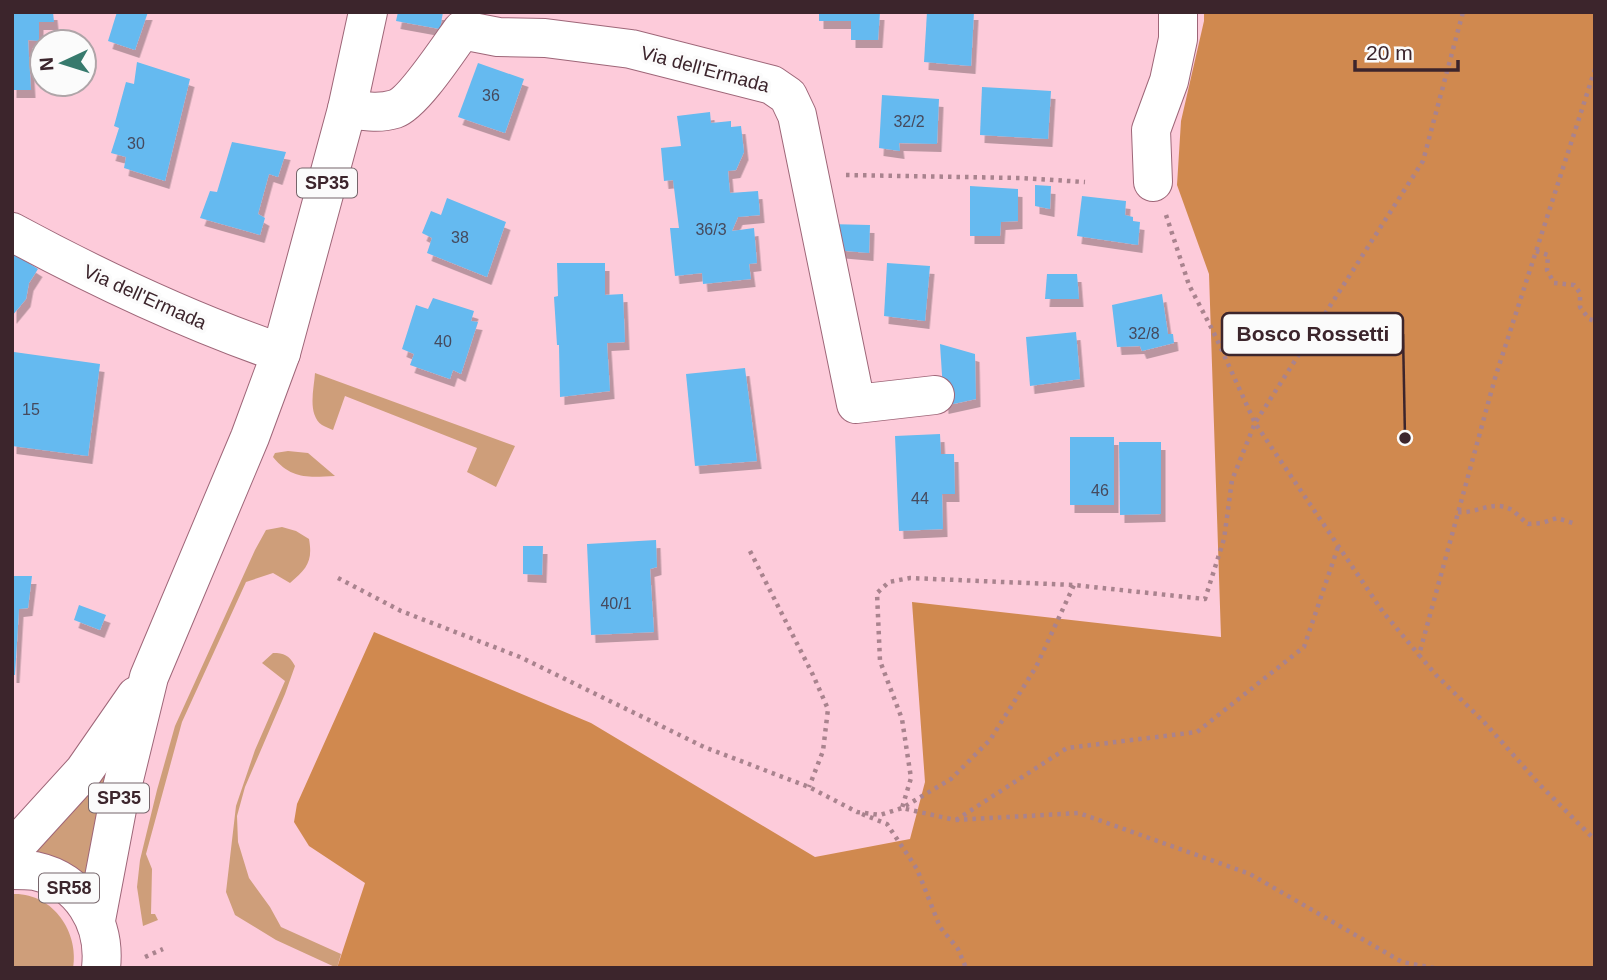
<svg xmlns="http://www.w3.org/2000/svg" width="1607" height="980" viewBox="0 0 1607 980" font-family="Helvetica,sans-serif">
<style>
.green{fill:#ce9e7a}
.forest{fill:#d0894f}
.building{fill:#65baf0;filter:url(#shadow)}
.lines{fill:none;stroke-linecap:round;stroke-linejoin:round}
.minor-casing{stroke:#9e6678;stroke-width:40}
.primary-casing{stroke:#9e6678;stroke-width:40}
.path{stroke:#a9838e;stroke-width:4.5;stroke-dasharray:3.5 5;stroke-linecap:butt}
.minor{stroke:#fff;stroke-width:38}
.primary{stroke:#fff;stroke-width:38}
.labels{text-anchor:middle;dominant-baseline:central;stroke-width:7;stroke-linejoin:round;paint-order:stroke}
.number-label{font-size:16px;fill:#464a5d}
.shield{fill:#fbfbfb;stroke:#75656a;stroke-width:2}
.shield-label{font-size:18px;font-weight:bold;fill:#3c252c}
.street-label{font-size:19px;fill:#3c252c;stroke:#fbfbfb}
.leader{fill:none;stroke:#3c252c;stroke-width:2.5}
.callout-dot{fill:#3c252c;stroke:#fbfbfb;stroke-width:2.5}
.callout{fill:#fbfbfb;stroke:#3c252c;stroke-width:2.5}
.callout-label{font-size:21px;text-anchor:middle;font-weight:bold;fill:#3c252c}
</style>
<defs>
<filter id="shadow"><feDropShadow dx="4.5" dy="8" stdDeviation="0" flood-color="#0004"/></filter>
</defs>
<rect width="100%" height="100%" fill="#fdcbda"/>
<!-- green -->
<g class="green">
<path d="M315,373L515,446L496,487L467,472L477,448L345,396L333,430C329,428 325,427 322,425C307,414 314,389 315,373Z"/>
<path d="M288,451L308,453L335,476C308,477 292,480 273,457L275,453Z"/>
<path d="M282,527L296,531L309,539C313,561 307,569 290,583L273,573L246,582L182,722L146,854L152,869L151,914H155L158,920L143,926L137,887L140,860L157,790L175,726L255,550L266,530Z"/>
<path d="M273,653C284,653 289,655 295,666L285,694L245,787L237,816L238,842L249,878L270,907L281,927L341,954L337,968L276,940L235,915L226,892L236,806L255,750L285,681L262,663Z"/>
<polygon points="109,756 89,886 28,858"/>
<path d="M12,894C52,892 79,931 73,968H12Z"/>
</g>
<!-- forest -->
<polygon class="forest" points="1204,12 1595,12 1595,968 337,968 365,883 309,846 294,822 297,804 374,632 591,723 815,857 910,839 925,782 912,602 1221,637 1209,274 1177,185 1181,121 1204,21"/>
<!-- building -->
<g class="building">
<polygon points="12,12 53,12 54,22 39,22 39,41 28,40 31,90 12,90"/>
<polygon points="117,12 148,12 135,50 108,41"/>
<polygon points="398,12 443,12 440,29 396,21"/>
<polygon points="819,12 880,12 878,40 851,40 851,21 819,21"/>
<polygon points="927,12 974,12 971,66 924,62"/>
<polygon points="137,62 190,79 165,181 124,168 126,157 111,153 119,128 114,126 126,82 134,84"/>
<polygon points="478,63 524,79 505,133 458,117"/>
<polygon points="982,87 1051,91 1048,139 980,135"/>
<polygon points="882,95 939,99 937,144 899,143 900,151 879,148"/>
<polygon points="710,112 711,123 731,121 731,127 741,126 744,152 736,170 728,171 730,193 758,191 760,215 738,217 732,231 754,228 757,263 749,264 751,279 703,284 702,273 675,276 670,228 679,228 673,180 664,181 661,148 681,146 677,116"/>
<polygon points="232,142 286,152 278,177 269,174 258,214 265,218 260,235 200,218 210,191 217,192"/>
<polygon points="1035,185 1051,186 1050,209 1035,206"/>
<polygon points="970,186 1018,189 1018,221 1001,222 1000,236 970,236"/>
<polygon points="1082,196 1126,201 1125,215 1133,217 1133,221 1140,222 1138,245 1077,236"/>
<polygon points="447,198 506,222 487,277 427,253 432,238 422,233 431,211 441,215"/>
<polygon points="828,224 870,225 869,253 835,250"/>
<polygon points="12,252 38,269 29,283 26,299 12,316"/>
<polygon points="557,263 605,263 605,295 623,294 625,342 607,343 610,391 560,397 559,345 557,345 554,297 558,296"/>
<polygon points="887,263 930,266 925,321 884,316"/>
<polygon points="1047,274 1077,274 1079,299 1045,299"/>
<polygon points="1162,294 1168,334 1173,334 1174,343 1142,351 1140,346 1117,347 1112,305"/>
<polygon points="433,298 474,311 471,321 478,322 461,374 453,370 450,379 410,365 414,354 402,349 416,305 428,309"/>
<polygon points="1076,332 1080,379 1030,386 1026,337"/>
<polygon points="940,344 975,354 976,399 944,406"/>
<polygon points="14,352 100,364 88,456 12,446 12,367"/>
<polygon points="745,368 757,461 695,466 686,374"/>
<polygon points="940,434 941,454 954,454 955,494 942,494 943,529 899,531 895,436"/>
<rect x="1070" y="437" width="44" height="68"/>
<polygon points="1119,442 1161,442 1161,514 1120,515"/>
<polygon points="656,540 657,567 650,569 654,632 591,635 587,544"/>
<polygon points="523,546 543,546 542,575 523,574"/>
<polygon points="12,576 32,576 28,608 19,609 15,675 12,675"/>
<polygon points="79,605 106,615 100,630 74,620"/>
</g>
<g class="lines">
<defs>
<g id="minor">
<path d="M347,109C363,111 379,114 395,109C413,103 449,48 462,30L498,37L545,38L631,49L772,85L788,96L797,115L856,404L935,395"/>
<polyline points="1153,182 1151,130 1169,81 1178,39 1178,12"/>
<path d="M12,232C99,279 188,321 281,353"/>
</g>
<g id="primary">
<polyline points="12,850 84,771 136,696"/>
<path d="M12,870C19,870 28,870 35,871C81,881 106,923 101,968"/>
<polyline points="96,920 118,804 149,677 250,437 281,353 347,109 368,12"/>
</g>
</defs>
<!-- minor casing -->
<use href="#minor" class="minor-casing"/>
<!-- primary casing -->
<use href="#primary" class="primary-casing"/>
<!-- path -->
<g class="path">
<polyline points="1595,69 1495,378 1419,655 1437,676 1484,722 1540,785 1595,840"/>
<polyline points="846,175 1020,178 1085,182"/>
<polyline points="1166,215 1189,285 1213,331 1255,423 1383,612 1419,655"/>
<polyline points="1536,251 1548,255 1547,270 1554,283 1574,285 1580,293 1580,307 1589,319 1595,321"/>
<path d="M1458,512C1476,514 1492,500 1510,509C1516,512 1522,520 1528,524L1542,523L1557,518L1576,524"/>
<polyline points="750,551 813,675 828,709 823,751 809,787"/>
<polyline points="338,578 401,611 520,657 704,747 809,787 857,812 880,815 902,808 951,779 990,740 1036,667 1074,585"/>
<polyline points="862,814 887,824 917,869 940,927 958,949 966,968"/>
<polyline points="956,820 1067,748 1197,732 1304,647 1338,547"/>
<polyline points="145,957 163,949"/>
<polyline points="1434,968 1402,962 1250,874 1079,813 955,820 902,808 911,778 902,719 880,661 877,593 889,582 910,578 1074,585 1205,599 1224,539 1232,480 1255,423 1423,161 1463,12"/>
</g>
<!-- minor -->
<use href="#minor" class="minor"/>
<!-- primary -->
<use href="#primary" class="primary"/>
</g>
<g class="labels">
<!-- number labels -->
<g class="number-label">
<text x="491" y="95">36</text>
<text x="909" y="121">32/2</text>
<text x="136" y="143">30</text>
<text x="711" y="229">36/3</text>
<text x="460" y="237">38</text>
<text x="1144" y="333">32/8</text>
<text x="443" y="341">40</text>
<text x="31" y="409">15</text>
<text x="1100" y="490">46</text>
<text x="920" y="498">44</text>
<text x="616" y="603">40/1</text>
</g>
<!-- shield labels -->
<g class="shield">
<rect x="297" y="168.5" width="60" height="29" rx="5"/>
<rect x="89" y="783.5" width="60" height="29" rx="5"/>
<rect x="39" y="873.5" width="60" height="29" rx="5"/>
</g>
<g class="shield-label">
<text x="327" y="183">SP35</text>
<text x="119" y="798">SP35</text>
<text x="69" y="888">SR58</text>
</g>
<!-- street labels -->
<g class="street-label">
<text transform="translate(705 69) rotate(15)">Via dell'Ermada</text>
<text transform="translate(145 297) rotate(24)">Via dell'Ermada</text>
</g>
</g>
<!-- callouts -->
<path class="leader" d="M1405 438L1403 334"/>
<circle class="callout-dot" cx="1405" cy="438" r="7"/>
<rect class="callout" x="1222" y="313" width="181" height="42" rx="7"/>
<g class="callout-label">
<text x="1313" y="341">Bosco Rossetti</text>
</g>
<!-- border -->
<rect width="1607" height="980" fill="none" stroke="#3c252c" stroke-width="28"/>
<!-- north arrow -->
<g transform="translate(63 63) rotate(266)"><circle r="33" fill="#fbfbfb" stroke="#afa5a8" stroke-width="2"/>
<path d="M0-5L12 26L0 18L-12 26Z" fill="#377a6d"/>
<text y="-10" font-size="19" font-weight="bold" text-anchor="middle" fill="#3c252c">N</text>
</g>
<!-- scale -->
<path d="M1355 60v10h103v-10" fill="none" stroke="#3c252c" stroke-width="3.5"/>
<text x="1366" y="60" font-size="21" fill="#3c252c" stroke="#fbfbfb" stroke-width="5" paint-order="stroke">20 m</text>
</svg>
